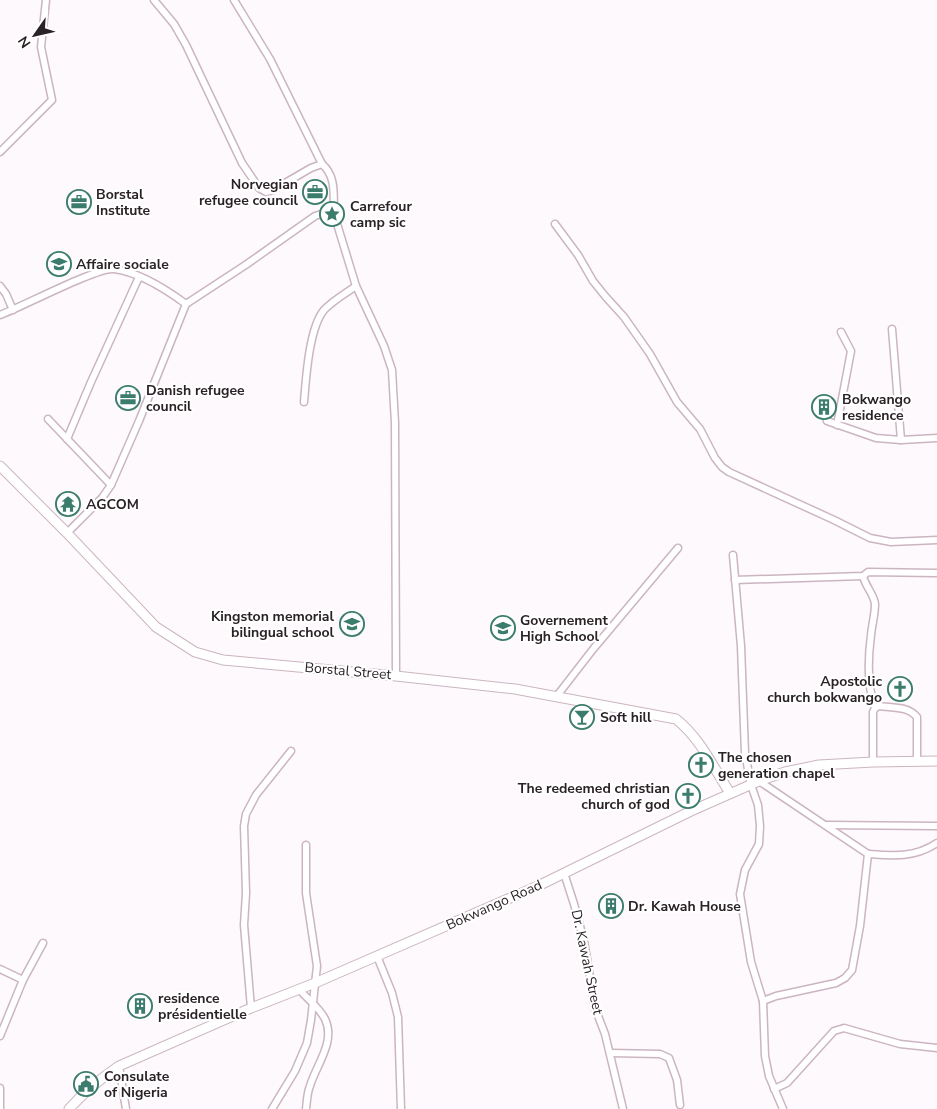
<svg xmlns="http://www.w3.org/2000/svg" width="937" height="1109" viewBox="0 0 937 1109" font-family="'Nunito Sans',sans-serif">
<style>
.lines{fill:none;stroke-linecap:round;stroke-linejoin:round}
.street-casing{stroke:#cbb5c1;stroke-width:9}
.secondary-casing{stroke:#cbb5c1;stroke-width:11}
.street{stroke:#fff;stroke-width:6}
.secondary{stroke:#fff;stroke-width:9}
.labels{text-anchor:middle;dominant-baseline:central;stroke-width:4.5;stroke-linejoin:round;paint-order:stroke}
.poi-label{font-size:14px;font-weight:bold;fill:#2a2226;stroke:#fff;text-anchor:start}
.street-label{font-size:14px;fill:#2a2226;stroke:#fff}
</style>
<rect width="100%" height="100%" fill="#fef9fc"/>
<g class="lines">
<defs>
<g id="street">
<polyline points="154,0 174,24 186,45 242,163 259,188 266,192 273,190 311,168 322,164"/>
<path d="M234,0L270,59L322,164C337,177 333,196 334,214"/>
<polyline points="0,152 52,100 41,47 46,0"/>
<polyline points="555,224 578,255 593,281 605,296 624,317 650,354 677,402 700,429 715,458 722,467 729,472 834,520 870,538 891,542 937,540"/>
<polyline points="0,286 6,294 13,310"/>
<path d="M0,315C22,307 97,267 114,269C138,272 167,290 186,304"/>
<polyline points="892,329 901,440"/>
<path d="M304,402C306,378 309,328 324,310C332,301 346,293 356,286"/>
<polyline points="48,419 111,485"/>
<polyline points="827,421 876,438 901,440 937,438"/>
<polyline points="837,425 851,351 841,332"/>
<polyline points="67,439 91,382 139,277"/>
<polyline points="67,533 102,498 111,485 139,421 186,304 247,264 315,216 325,213 334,214 356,286 384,346 392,370 395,423 396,676"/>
<polyline points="733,555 741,646 745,753 751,785 758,805 760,826 759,844 745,870 740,894 751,962 763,1001 765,1056 769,1076 783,1109"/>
<path d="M863,576C865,586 874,594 875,604C875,614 872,625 871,635C868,658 867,686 875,708L873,712V762"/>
<polyline points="735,580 863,576 868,572 937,573"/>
<polyline points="556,697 594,648 678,548"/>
<path d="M875,708L879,706C893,708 908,706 917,717V760"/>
<polyline points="759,781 868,854 860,926 852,970 845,978 836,983 776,996 763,1001"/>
<polyline points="826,825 937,826"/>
<path d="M868,854C893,856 915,858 937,843"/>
<polyline points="564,873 574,904 584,941 595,1008 605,1034 623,1109"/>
<polyline points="377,956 392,993 398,1017 401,1109"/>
<polyline points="0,969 23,980"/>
<path d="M299,989C307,999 319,1007 325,1019C336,1042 316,1065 310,1086C307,1093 307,1101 306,1109"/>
<polyline points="251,1008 244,925 246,893 244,826 246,814 256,795 291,751"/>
<polyline points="0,1036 23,980 43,943"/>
<polyline points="610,1053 660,1054 669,1058 677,1080 680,1105"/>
<polyline points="119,1066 126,1109"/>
<polyline points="0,1088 0,1109"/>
<polyline points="774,1089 787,1083 834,1031 844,1028 900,1044 937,1048"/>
<polyline points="272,1109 295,1071 307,1043 311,1020 317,966 306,893 306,845"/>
</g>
<g id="secondary">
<path d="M0,466L67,533L156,627L195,652L223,660L396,676L515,689L676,719C701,739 713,767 730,793"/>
<path d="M69,1109C84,1092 100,1079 119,1066L251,1008L315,983L540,885L691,811L759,781L785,772L819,765L873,762L937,761"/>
</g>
</defs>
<!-- street casing -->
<use href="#street" class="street-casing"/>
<!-- secondary casing -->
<use href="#secondary" class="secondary-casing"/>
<!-- street -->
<use href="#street" class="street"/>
<!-- secondary -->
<use href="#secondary" class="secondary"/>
</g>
<!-- icons -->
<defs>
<symbol id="office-ring" viewBox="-11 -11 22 22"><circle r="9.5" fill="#fff" stroke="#3b7c6c" stroke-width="1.5"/><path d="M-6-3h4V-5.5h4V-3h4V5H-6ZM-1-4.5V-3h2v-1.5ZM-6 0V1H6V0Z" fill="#3b7c6c"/></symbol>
<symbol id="sight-ring" viewBox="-11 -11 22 22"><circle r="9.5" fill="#fff" stroke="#3b7c6c" stroke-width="1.5"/><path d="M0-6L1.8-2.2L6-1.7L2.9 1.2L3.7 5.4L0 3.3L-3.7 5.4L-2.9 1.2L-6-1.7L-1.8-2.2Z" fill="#3b7c6c"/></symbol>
<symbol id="university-ring" viewBox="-11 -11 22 22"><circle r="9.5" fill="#fff" stroke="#3b7c6c" stroke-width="1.5"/><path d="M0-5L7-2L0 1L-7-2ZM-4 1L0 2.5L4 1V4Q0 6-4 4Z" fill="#3b7c6c"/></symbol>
<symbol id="building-ring" viewBox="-11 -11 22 22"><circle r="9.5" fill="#fff" stroke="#3b7c6c" stroke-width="1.5"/><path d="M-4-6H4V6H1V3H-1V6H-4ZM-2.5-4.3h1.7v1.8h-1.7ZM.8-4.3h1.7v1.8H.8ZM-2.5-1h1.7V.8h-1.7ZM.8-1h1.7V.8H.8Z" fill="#3b7c6c"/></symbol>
<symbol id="temple-ring" viewBox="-11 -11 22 22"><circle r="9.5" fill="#fff" stroke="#3b7c6c" stroke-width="1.5"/><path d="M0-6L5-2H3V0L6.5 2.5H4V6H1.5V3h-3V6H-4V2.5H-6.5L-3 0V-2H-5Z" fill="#3b7c6c"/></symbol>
<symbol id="school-ring" viewBox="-11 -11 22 22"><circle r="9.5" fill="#fff" stroke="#3b7c6c" stroke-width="1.5"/><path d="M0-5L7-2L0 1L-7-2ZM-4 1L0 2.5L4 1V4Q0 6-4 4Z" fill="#3b7c6c"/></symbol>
<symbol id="church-ring" viewBox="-11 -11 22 22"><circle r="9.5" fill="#fff" stroke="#3b7c6c" stroke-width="1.5"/><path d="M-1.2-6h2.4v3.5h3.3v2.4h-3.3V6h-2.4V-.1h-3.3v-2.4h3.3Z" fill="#3b7c6c"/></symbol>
<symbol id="bar-ring" viewBox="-11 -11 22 22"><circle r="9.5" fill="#fff" stroke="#3b7c6c" stroke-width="1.5"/><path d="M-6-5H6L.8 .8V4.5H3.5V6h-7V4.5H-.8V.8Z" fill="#3b7c6c"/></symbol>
<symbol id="civic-ring" viewBox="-11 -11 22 22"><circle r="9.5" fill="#fff" stroke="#3b7c6c" stroke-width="1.5"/><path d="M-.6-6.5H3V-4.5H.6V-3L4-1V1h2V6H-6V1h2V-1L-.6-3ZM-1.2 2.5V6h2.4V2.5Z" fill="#3b7c6c"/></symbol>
</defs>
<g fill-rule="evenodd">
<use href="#office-ring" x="301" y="178" width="28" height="28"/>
<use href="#office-ring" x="65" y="188" width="28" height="28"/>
<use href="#sight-ring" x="318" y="200" width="28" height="28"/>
<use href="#university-ring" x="45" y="250" width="28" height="28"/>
<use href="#office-ring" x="114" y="384" width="28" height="28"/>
<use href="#building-ring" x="810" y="393" width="28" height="28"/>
<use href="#temple-ring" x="54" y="490" width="28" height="28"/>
<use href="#school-ring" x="338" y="610" width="28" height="28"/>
<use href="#school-ring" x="489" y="614" width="28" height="28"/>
<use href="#church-ring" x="886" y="675" width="28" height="28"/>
<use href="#bar-ring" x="568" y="703" width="28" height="28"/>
<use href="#church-ring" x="687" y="751" width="28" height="28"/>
<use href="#church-ring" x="674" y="782" width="28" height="28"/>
<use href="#building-ring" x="597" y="892" width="28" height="28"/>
<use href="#building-ring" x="126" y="992" width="28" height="28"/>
<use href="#civic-ring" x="72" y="1070" width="28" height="28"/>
</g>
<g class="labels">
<!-- poi labels -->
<g class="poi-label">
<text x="298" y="184" text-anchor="end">Norvegian<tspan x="298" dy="16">refugee council</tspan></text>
<text x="96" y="194">Borstal<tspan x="96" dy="16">Institute</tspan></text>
<text x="350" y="206">Carrefour<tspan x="350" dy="16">camp sic</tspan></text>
<text x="76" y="264">Affaire sociale</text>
<text x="146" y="390">Danish refugee<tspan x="146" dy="16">council</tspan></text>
<text x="842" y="399">Bokwango<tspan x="842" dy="16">residence</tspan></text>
<text x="86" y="504">AGCOM</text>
<text x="334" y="616" text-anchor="end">Kingston memorial<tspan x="334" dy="16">bilingual school</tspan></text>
<text x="520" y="620">Governement<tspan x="520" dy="16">High School</tspan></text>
<text x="882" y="681" text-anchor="end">Apostolic<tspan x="882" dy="16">church bokwango</tspan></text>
<text x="600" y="717">Soft hill</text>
<text x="718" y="757">The chosen<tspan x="718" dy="16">generation chapel</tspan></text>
<text x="670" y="788" text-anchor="end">The redeemed christian<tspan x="670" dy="16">church of god</tspan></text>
<text x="628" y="906">Dr. Kawah House</text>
<text x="158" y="998">residence<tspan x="158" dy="16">présidentielle</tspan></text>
<text x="104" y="1076">Consulate<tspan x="104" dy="16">of Nigeria</tspan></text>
</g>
<!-- street labels -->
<g class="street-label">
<text transform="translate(348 671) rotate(5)">Borstal Street</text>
<text transform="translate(494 905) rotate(-24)">Bokwango Road</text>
<text transform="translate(587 962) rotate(78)">Dr. Kawah Street</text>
</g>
</g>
<!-- north arrow -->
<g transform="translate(35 35) rotate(236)" stroke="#ffffff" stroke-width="4" paint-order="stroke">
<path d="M0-4L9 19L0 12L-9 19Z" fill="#2a2226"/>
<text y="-8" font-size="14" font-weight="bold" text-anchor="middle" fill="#2a2226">N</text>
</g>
</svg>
